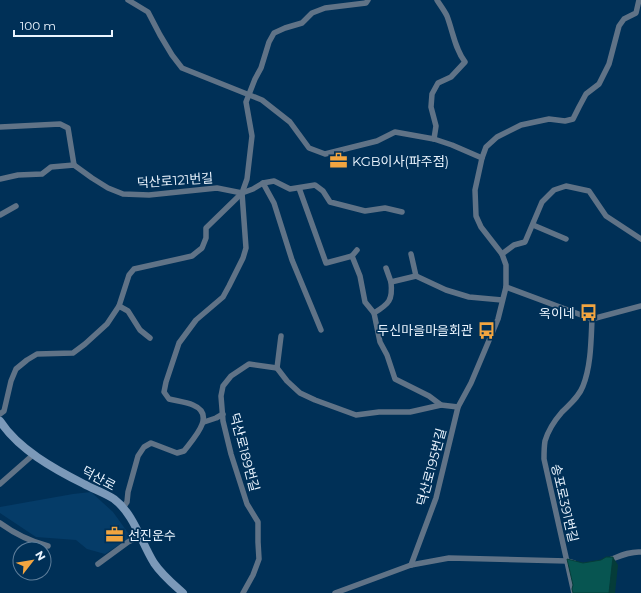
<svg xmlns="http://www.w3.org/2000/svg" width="641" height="593" viewBox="0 0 641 593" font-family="Montserrat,'Noto Sans KR',sans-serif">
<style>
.built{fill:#053c68}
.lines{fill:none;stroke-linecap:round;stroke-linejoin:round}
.street{stroke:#607387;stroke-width:5.5}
.secondary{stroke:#7b99b9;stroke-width:8}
.shaded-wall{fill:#053c39}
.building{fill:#075551;stroke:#053c39}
.labels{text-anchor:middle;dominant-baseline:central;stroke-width:3.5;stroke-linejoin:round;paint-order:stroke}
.poi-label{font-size:13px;fill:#eaf4fe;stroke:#003057;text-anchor:start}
.street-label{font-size:13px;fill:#eaf4fe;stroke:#003057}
</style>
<rect width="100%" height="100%" fill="#003057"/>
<!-- built -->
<polygon class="built" points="91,492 113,512 131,537 105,554 87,549 76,540 36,537 0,513 0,507 73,494"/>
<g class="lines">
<!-- street -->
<g class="street">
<polyline points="128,0 148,12 160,35 172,55 182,68 262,100 290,122 309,148 325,154 377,141 395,132 434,139 452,145 482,158"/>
<polyline points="0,127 60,124 68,128 74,165"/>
<path d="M434,139L436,126L431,107L432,94L438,83L451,77L465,62C455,49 453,32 447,16C444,10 440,5 437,0"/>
<polyline points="0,179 18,175 42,174 51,167 74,165 92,178 108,188 123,194 149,195 217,188 242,193 253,189 263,183 274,181 290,189 315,185 323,191 330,202 365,211 385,208 402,212"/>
<polyline points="263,183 274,203 292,260 321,330"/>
<polyline points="299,188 326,263 352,256 360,276 365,302 374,313 380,342 387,355 395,379 429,396 441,405 458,407"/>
<polyline points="0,215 16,206"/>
<polyline points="533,225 566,239"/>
<polyline points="411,254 416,276"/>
<polyline points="502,254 514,245 525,242 542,202 554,190 566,186 589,191 606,216 641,239"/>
<polyline points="352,256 357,250"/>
<polyline points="386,268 391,282 416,276 446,290 469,297 502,300"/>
<polyline points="506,287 592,319 641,306"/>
<polyline points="119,306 128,311 140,330 150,338"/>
<path d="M374,313C389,304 393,300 391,282"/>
<polyline points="277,368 281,336"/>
<polyline points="0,414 4,411 11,381 16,369 27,360 37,354 73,353 85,344 107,324 119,306 129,275 134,269 192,256 202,248 206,238 206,228 242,193 247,179 252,136 246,102 255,79 261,68 269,42 274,33 285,28 302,23 312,13 325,8 366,3 368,0"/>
<polyline points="204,422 216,418 223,414"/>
<polyline points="0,484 34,454"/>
<path d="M123,508L127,502L128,492L138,456L144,447L151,443L177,453L184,451C193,439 217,415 193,405C186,402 177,401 169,399L164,392L166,382L179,343L196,320L223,297L229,286L243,258L246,248L242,193"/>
<path d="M0,523C15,534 29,541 48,546"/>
<path d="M607,561C618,557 629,551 641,552"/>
<polyline points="98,564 128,542 140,536"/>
<polyline points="411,565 436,498 458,407 471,383 498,319 506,287 506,265 502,254 481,227 476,216 475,190 482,158 486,147 497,137 521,125 549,119 565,121 573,119 579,107 586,94 599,84 609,64 619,26 624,19 636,13 639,0"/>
<polyline points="243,593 253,575 259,559 258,542 258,522 247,504 231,454 223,421 221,396 223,386 231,376 249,364 277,368 287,381 300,393 315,400 356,415 379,412 410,412 441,405"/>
<polyline points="335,593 411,565 449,558 567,561 574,563"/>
<path d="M574,593L544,459C544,454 544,447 545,441C548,431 555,420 562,412C570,404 579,397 583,386C591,366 591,341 592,319"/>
</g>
<!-- secondary -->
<path class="secondary" d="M0,421C18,449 54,469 84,484C93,489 105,493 114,499C134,514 141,542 154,563C162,575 173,584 183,593"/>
</g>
<!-- shaded-wall -->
<polygon class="shaded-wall" points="613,557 618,565 615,593 609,593"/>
<!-- building -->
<polygon class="building" points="606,557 613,557 609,593 573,593 572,589 573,585 567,559 583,563 601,560"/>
<!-- icons -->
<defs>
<symbol id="office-bare" viewBox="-9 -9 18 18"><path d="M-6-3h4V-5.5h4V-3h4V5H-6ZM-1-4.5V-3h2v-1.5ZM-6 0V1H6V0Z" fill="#f2a540" stroke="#003057" stroke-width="2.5" paint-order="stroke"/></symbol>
<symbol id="bus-bare" viewBox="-9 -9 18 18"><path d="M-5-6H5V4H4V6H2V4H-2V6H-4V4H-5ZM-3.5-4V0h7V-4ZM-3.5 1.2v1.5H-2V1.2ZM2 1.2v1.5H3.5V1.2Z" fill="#f2a540" stroke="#003057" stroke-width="2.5" paint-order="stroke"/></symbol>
</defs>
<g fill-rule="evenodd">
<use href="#office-bare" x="326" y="148" width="25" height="25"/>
<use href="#bus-bare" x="576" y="300" width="25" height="25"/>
<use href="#bus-bare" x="474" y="318" width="25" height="25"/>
<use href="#office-bare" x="102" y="522" width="25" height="25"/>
</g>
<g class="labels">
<!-- poi labels -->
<g class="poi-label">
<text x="352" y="161">KGB이사(파주점)</text>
<text x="575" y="313" text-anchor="end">옥이네</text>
<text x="473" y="330" text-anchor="end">두신마을마을회관</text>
<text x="128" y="535">선진운수</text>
</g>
<!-- street labels -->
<g class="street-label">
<text transform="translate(175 180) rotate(-4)">덕산로121번길</text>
<text transform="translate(245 452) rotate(75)">덕산로189번길</text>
<text transform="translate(431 467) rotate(-75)">덕산로195번길</text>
<text transform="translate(99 478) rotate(28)">덕산로</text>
<text transform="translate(565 503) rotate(77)">송포로391번길</text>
</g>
</g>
<!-- north arrow -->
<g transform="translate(32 561) rotate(59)"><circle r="19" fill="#003057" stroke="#5e7e9a"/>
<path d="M0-3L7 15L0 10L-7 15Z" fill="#f2a540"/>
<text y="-6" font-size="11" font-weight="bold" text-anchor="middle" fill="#eaf4fe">N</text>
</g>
<!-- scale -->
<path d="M14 30v6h98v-6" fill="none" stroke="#eaf4fe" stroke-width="2"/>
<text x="20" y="30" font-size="12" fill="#eaf4fe" stroke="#003057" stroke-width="3" paint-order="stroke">100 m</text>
</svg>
